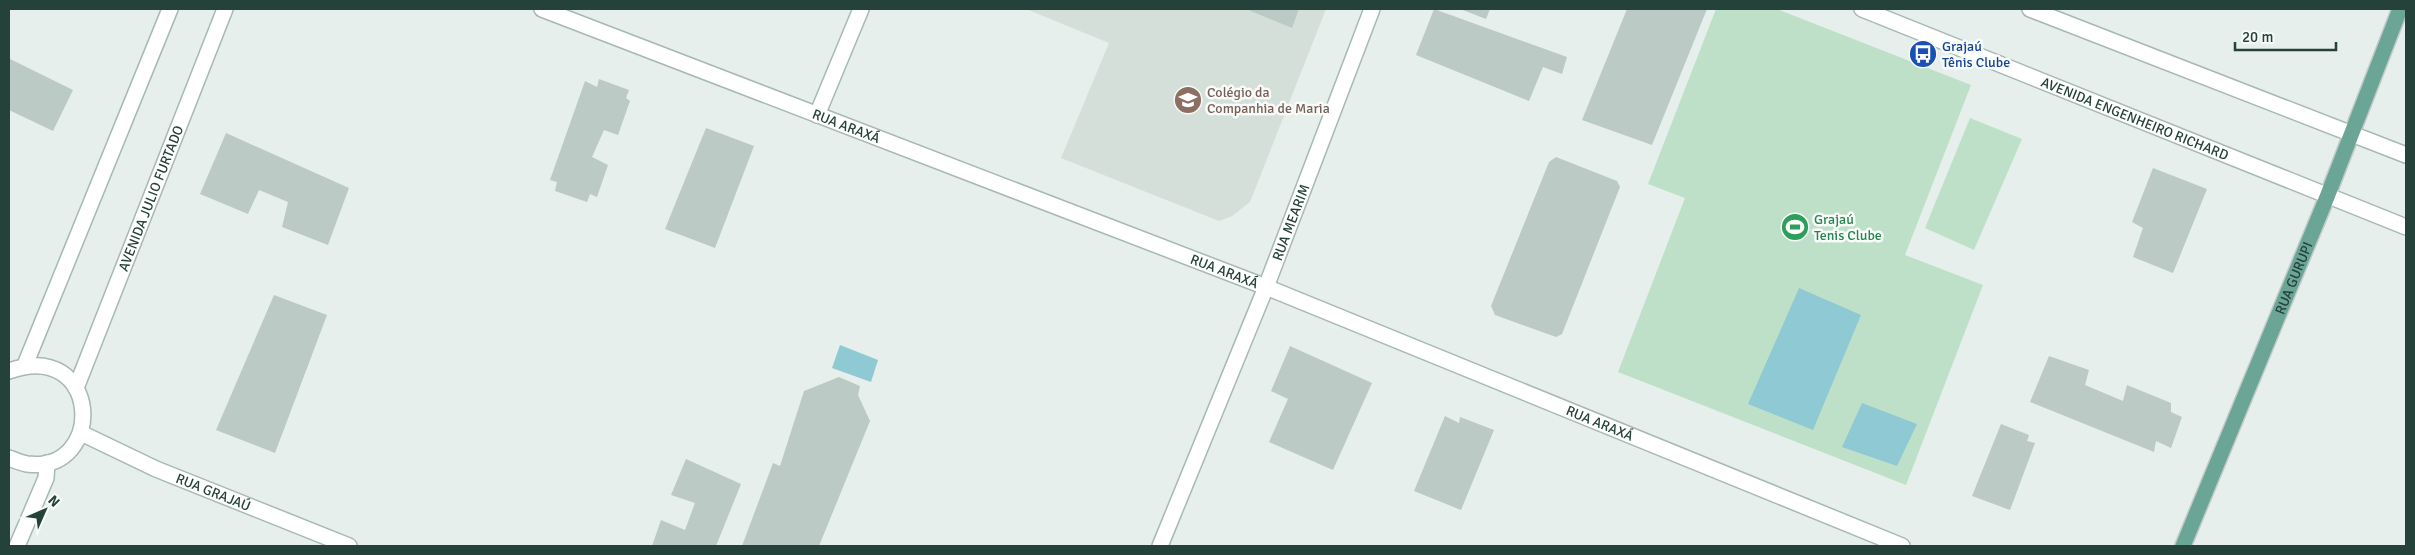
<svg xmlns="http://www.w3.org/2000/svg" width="2415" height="555" viewBox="0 0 2415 555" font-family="Signika,sans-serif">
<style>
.built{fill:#d4dfda}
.green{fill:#bfe0c8}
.water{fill:#8ec9d4}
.building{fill:#bbcac4}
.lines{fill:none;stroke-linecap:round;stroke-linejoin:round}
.minor-casing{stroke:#a8b8b2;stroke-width:18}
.major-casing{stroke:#c2cac8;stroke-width:18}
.minor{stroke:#fff;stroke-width:15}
.major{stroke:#6aa596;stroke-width:15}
.labels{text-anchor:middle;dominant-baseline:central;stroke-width:5;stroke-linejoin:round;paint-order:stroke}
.transit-label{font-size:14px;fill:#164399;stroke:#f7fbf9;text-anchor:start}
.education-label{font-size:14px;fill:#785e54;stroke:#f7fbf9;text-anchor:start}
.street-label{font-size:14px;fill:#24423a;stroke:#f7fbf9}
.leisure-label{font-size:14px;fill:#27864d;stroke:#f7fbf9;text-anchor:start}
</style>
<rect width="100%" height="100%" fill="#e6efeb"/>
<!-- built -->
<polygon class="built" points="1026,9 1326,9 1250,202 1232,216 1219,221 1061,158 1109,43"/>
<!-- green -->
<g class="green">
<polygon points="1716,9 1777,9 1971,85 1905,255 1983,285 1906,485 1618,372 1685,198 1648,184"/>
<polygon points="1970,118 2022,139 1974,250 1925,228"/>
</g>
<!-- water -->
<g class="water">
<polygon points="1799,288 1861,315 1813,430 1748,404"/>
<polygon points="840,345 878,360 871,382 832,368"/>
<polygon points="1862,403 1917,424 1897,466 1842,447"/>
</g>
<!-- building -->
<g class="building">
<polygon points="1246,9 1299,9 1292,28"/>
<polygon points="1434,9 1567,57 1562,74 1543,67 1529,101 1416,55"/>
<polygon points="1460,9 1490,9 1486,19"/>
<polygon points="1627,9 1707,9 1652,145 1582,120"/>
<polygon points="10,59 73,90 53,131 9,110"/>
<polygon points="599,79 629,90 626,98 630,101 618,135 604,130 592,157 608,165 597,197 590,194 587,202 555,191 557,182 550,180 585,81 597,87"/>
<polygon points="706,128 754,146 715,248 665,229"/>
<polygon points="226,133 349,188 328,245 282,227 288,202 259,190 248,214 200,194"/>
<polygon points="1556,157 1617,181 1620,187 1562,334 1556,337 1495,315 1491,306 1549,162"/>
<polygon points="2153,168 2207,189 2173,273 2133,257 2143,228 2132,222"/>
<polygon points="274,295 327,315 275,453 216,430"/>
<polygon points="1290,346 1372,383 1333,470 1269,442 1288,399 1271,391"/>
<polygon points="2049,356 2089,370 2085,385 2123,401 2127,385 2171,403 2171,412 2182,417 2171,448 2156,441 2154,452 2030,402"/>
<polygon points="839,377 860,386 858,395 870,421 819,546 742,546 773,463 780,466 804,391"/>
<polygon points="1445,416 1459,423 1460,417 1494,430 1461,510 1414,491"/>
<polygon points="2001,424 2029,435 2027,441 2035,443 2010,510 1972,496"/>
<polygon points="686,459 741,484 716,546 652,546 661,520 685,530 695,503 671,495"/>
</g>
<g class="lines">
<defs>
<g id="minor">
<path id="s1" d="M542,9L1266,287L1902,546"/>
<path id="s2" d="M1862,9L2406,227"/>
<polyline points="2030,9 2406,155"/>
<polyline points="817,115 861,9"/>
<polyline points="25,365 170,9"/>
<path d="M9,371C101,338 107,474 27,464C21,463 14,460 9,458"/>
<path id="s3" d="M76,388L225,9"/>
<path id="s4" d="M81,433L156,469L349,546"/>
<polyline points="17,546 46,478 47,463"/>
<path id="s5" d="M1160,546L1266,287L1372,9"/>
</g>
<g id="major">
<path id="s6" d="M2183,546L2327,197L2400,9"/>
</g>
</defs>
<!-- minor casing -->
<use href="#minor" class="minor-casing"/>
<!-- major casing -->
<use href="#major" class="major-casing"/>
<!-- minor -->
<use href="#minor" class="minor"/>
<!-- major -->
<use href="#major" class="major"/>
</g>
<!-- icons -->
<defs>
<symbol id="bus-disc" viewBox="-11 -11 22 22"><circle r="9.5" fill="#1a4fb4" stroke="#f7fbf9"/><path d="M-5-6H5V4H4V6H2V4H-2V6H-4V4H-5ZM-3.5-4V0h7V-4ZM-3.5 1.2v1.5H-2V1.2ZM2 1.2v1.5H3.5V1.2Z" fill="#fff"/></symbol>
<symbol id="school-disc" viewBox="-11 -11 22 22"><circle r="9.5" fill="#8d6e63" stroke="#f7fbf9"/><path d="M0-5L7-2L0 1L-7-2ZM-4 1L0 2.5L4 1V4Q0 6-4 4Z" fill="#fff"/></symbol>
<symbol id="stadium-disc" viewBox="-11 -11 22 22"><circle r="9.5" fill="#2e9e5b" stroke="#f7fbf9"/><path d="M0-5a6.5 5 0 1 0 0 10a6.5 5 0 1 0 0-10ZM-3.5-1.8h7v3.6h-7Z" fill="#fff"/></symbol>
</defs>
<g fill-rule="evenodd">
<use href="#bus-disc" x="1907" y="38" width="32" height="32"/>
<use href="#school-disc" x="1172" y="84" width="32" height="32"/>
<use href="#stadium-disc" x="1779" y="211" width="32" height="32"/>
</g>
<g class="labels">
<!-- transit labels -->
<g class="transit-label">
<text x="1942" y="46">Grajaú<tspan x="1942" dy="16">Tênis Clube</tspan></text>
</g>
<!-- education labels -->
<g class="education-label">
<text x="1207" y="92">Colégio da<tspan x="1207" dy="16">Companhia de Maria</tspan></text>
</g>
<!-- street labels -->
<g class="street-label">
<text stroke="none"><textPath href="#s2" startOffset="294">AVENIDA ENGENHEIRO RICHARD</textPath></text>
<text stroke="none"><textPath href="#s1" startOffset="326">RUA ARAXÁ</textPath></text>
<text stroke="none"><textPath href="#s3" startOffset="204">AVENIDA JULIO FURTADO</textPath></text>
<text stroke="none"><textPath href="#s5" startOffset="349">RUA MEARIM</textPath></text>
<text stroke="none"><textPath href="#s1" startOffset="731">RUA ARAXÁ</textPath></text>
<text stroke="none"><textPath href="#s6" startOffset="290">RUA GURUPI</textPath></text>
<text stroke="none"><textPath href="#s1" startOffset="1136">RUA ARAXÁ</textPath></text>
<text stroke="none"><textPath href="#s4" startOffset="145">RUA GRAJAÚ</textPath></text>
</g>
<!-- leisure labels -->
<g class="leisure-label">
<text x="1814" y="219">Grajaú<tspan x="1814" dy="16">Tenis Clube</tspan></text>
</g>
</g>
<!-- border -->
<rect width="2415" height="555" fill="none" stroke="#24423a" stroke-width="20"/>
<!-- north arrow -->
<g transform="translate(45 510) rotate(45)" stroke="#f7fbf9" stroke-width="4" paint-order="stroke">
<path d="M0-4L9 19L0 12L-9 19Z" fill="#24423a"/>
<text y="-8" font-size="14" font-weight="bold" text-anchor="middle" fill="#24423a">N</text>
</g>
<!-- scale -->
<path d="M2235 42v8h101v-8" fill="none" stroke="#24423a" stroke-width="2.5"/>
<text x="2242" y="42" font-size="15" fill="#24423a" stroke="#f7fbf9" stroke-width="4" paint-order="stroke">20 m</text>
</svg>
